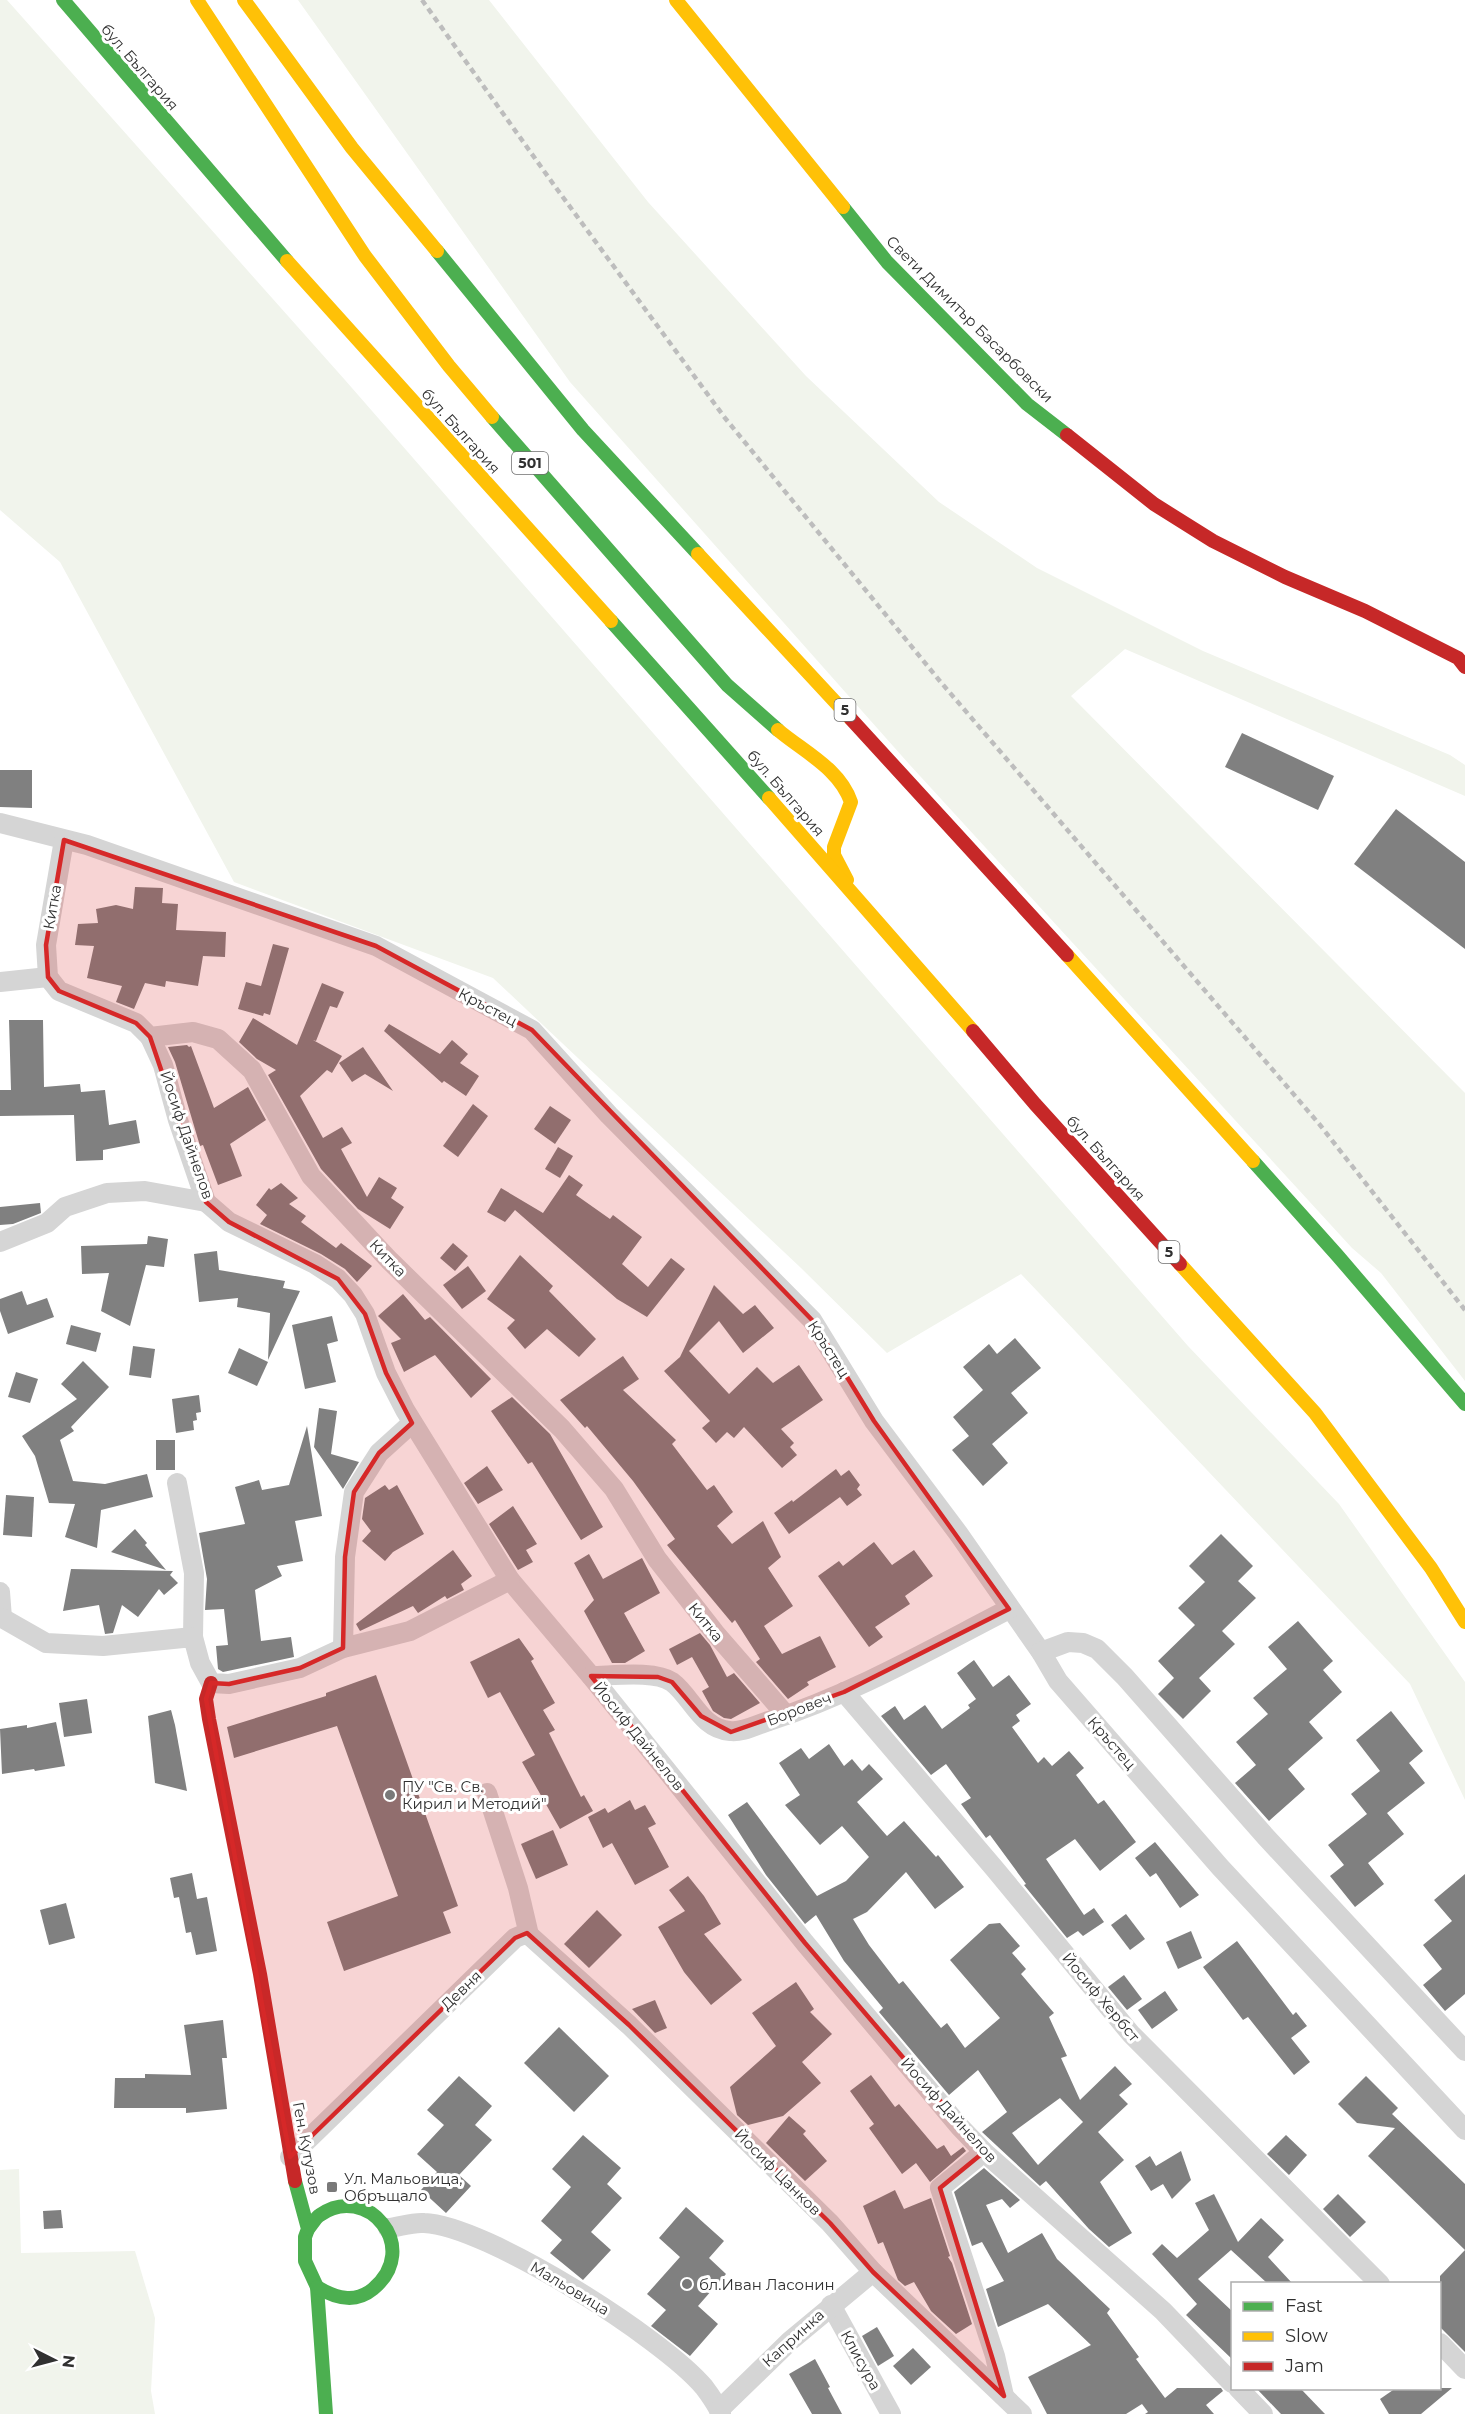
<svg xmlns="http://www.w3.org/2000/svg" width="1465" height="2414" viewBox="0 0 1465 2414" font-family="Montserrat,sans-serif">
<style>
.green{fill:#f1f4ec}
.building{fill:#808080;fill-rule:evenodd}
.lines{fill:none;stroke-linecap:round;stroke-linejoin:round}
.street{stroke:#d5d5d5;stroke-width:20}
.fast{stroke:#4caf50;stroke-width:14}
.slow{stroke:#ffc107;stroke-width:14}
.jam{stroke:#c62828;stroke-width:14}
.rail{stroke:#bdbdbd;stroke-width:4.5;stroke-dasharray:6 4.5;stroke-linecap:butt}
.marked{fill:#d62828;fill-opacity:0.2;stroke:#d62828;stroke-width:4.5;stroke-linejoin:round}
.poi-dot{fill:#797979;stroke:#fff;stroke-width:2}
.labels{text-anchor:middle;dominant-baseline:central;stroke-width:6;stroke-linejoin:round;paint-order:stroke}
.shield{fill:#fff;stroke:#6f6f6f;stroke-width:1.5}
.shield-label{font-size:14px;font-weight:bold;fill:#313131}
.street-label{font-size:15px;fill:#313131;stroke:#fff}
.poi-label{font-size:15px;fill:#313131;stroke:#fff;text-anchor:start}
</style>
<rect width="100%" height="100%" fill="#fff"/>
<!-- green -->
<g class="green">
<polygon points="0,0 7,0 345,380 1188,1346 1339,1504 1465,1682 1465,1800 1410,1684 1021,1274 887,1353 801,1268 493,978 234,882 60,562 0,510"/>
<polygon points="298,0 489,0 648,202 806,376 939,502 1037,568 1203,651 1450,755 1465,765 1465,796 1125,649 1071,696 1465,1093 1465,1381 1381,1273 1352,1248 909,764 570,382"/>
<polygon points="19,2169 21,2253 135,2251 155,2318 151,2391 155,2414 0,2414 0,2170"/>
</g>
<!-- building -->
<g class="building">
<polygon points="1242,733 1334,776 1318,810 1225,767"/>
<polygon points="0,770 32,770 32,808 0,807"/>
<polygon points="1396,809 1465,862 1465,949 1354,864"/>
<polygon points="135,887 163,888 162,903 178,904 176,930 226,932 225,957 203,956 198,986 166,981 165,987 145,983 134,1009 116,1002 122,986 87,978 94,946 75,945 78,924 98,923 96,909 116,905 133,909"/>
<polygon points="273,944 289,948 270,1015 264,1013 263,1016 238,1009 246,982 261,986"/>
<polygon points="322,983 344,992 337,1008 330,1006 316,1041 313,1040 342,1056 332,1073 327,1070 300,1096 323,1138 342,1127 352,1143 341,1149 367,1197 379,1177 397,1188 391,1198 404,1207 390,1229 358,1209 321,1169 268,1075 276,1070 257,1059 239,1042 253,1018 297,1045"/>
<polygon points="9,1020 43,1020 44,1087 80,1084 81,1092 105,1090 109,1125 136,1120 140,1143 103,1150 103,1160 76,1161 74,1115 0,1116 0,1090 11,1090"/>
<polygon points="389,1024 440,1054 452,1040 468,1054 460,1063 479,1076 466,1096 444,1081 442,1083 384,1031"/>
<polygon points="187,1045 189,1047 191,1046 214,1108 248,1087 266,1120 230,1144 242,1176 218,1185 203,1145 200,1146 175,1062 168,1047"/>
<polygon points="363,1047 393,1091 365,1074 352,1082 339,1063"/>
<polygon points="473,1104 488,1116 458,1157 443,1146"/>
<polygon points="550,1106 571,1120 555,1144 534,1129"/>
<polygon points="558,1147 573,1156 560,1178 545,1169"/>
<polygon points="569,1175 583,1185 576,1195 610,1219 613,1215 642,1237 622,1264 648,1287 671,1258 685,1269 647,1317 617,1299 515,1210 505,1222 487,1212 501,1188 543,1213"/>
<polygon points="281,1183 298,1198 289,1204 306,1216 301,1222 336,1248 341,1243 372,1266 357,1282 345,1269 321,1254 260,1224 267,1215 256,1205 269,1188 271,1190"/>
<polygon points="40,1203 41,1213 13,1224 0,1225 0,1207"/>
<polygon points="148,1236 168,1239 164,1267 146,1265 130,1326 101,1311 109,1273 82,1274 81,1246 147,1244"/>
<polygon points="453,1243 468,1256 455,1271 440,1258"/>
<polygon points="217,1251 219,1270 285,1281 283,1288 300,1291 268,1360 270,1313 237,1307 238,1298 199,1302 194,1254"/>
<polygon points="520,1255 553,1286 549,1291 596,1339 579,1357 547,1329 525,1349 507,1328 515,1320 487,1299"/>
<polygon points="468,1266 486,1291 462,1309 443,1285"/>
<polygon points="714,1285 743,1314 755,1305 774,1328 743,1353 719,1321 689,1351 729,1394 757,1367 773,1383 799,1365 823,1400 781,1429 794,1443 790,1447 797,1455 782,1468 744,1427 734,1438 727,1432 716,1443 702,1428 710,1421 664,1371 680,1357"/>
<polygon points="22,1291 27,1305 47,1298 54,1317 8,1334 0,1311 0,1299"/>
<polygon points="403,1294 425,1320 430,1317 491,1379 471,1398 435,1355 404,1372 391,1343 401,1339 378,1316"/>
<polygon points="332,1316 338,1341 327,1344 336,1382 305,1389 292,1325"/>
<polygon points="71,1325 101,1333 96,1352 66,1344"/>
<polygon points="1015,1338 1041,1368 1011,1393 1028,1413 992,1444 1008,1463 983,1486 952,1450 969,1436 953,1417 983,1390 963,1367 989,1344 997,1354"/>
<polygon points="133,1346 155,1349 151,1378 129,1375"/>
<polygon points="239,1348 268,1362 257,1386 228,1373"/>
<polygon points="623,1356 639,1379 623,1390 676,1440 672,1444 707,1490 714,1485 733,1512 717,1526 732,1544 763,1521 781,1557 768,1568 793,1606 764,1626 782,1654 820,1636 836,1667 807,1682 809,1685 788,1699 756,1662 760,1659 735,1620 732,1623 667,1545 675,1539 633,1481 587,1426 585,1428 560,1400"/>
<polygon points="83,1361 109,1387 71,1427 74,1431 60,1440 73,1481 105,1484 147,1474 153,1497 101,1510 97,1548 65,1537 75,1504 49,1503 35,1456 22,1436 77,1399 61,1384"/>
<polygon points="16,1372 38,1379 30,1403 8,1397"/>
<polygon points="199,1395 201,1412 196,1413 197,1420 193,1421 194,1430 176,1433 172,1399"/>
<polygon points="512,1397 550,1434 603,1527 581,1540 532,1462 528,1464 491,1411"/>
<polygon points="319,1408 337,1411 331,1454 359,1462 343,1489 314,1447"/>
<polygon points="307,1426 322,1516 295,1521 303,1561 277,1566 282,1576 255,1590 261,1641 291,1637 294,1657 223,1672 218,1669 216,1646 228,1645 224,1609 205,1610 207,1579 199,1533 245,1524 235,1487 259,1480 262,1490 289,1485"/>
<rect x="156" y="1440" width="19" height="30"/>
<polygon points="487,1466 503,1490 478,1504 464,1483"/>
<polygon points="836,1469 841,1476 849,1470 860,1485 857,1489 862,1495 847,1506 840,1497 789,1534 774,1513 792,1500 793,1502"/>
<polygon points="385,1485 389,1490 397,1485 424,1534 393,1552 385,1561 362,1541 371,1531 362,1519 365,1498"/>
<polygon points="6,1495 34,1497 32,1537 3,1535"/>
<polygon points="513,1506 537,1544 526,1550 533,1562 518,1570 489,1524"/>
<polygon points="135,1529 147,1543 145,1545 166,1570 111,1552"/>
<polygon points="1221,1534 1253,1566 1238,1581 1256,1598 1222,1631 1235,1644 1199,1678 1211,1691 1183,1719 1158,1694 1174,1678 1158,1661 1195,1625 1178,1608 1205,1582 1189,1566"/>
<polygon points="874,1542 892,1565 914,1550 933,1576 905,1596 910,1604 875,1627 883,1637 869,1647 818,1576 839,1561 843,1566"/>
<polygon points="453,1550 472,1576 461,1584 464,1590 447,1599 445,1596 418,1613 413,1606 360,1631 356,1624"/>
<polygon points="589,1554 603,1579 642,1558 660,1593 624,1613 645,1651 625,1663 612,1663 584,1611 594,1600 574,1563"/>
<polygon points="71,1569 173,1571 170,1575 178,1583 164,1595 159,1589 138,1617 122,1605 113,1633 105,1634 99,1605 63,1611"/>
<polygon points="1298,1621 1333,1661 1323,1670 1342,1692 1309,1722 1323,1738 1288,1769 1305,1789 1269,1821 1235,1783 1256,1765 1236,1742 1268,1714 1253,1698 1287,1669 1268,1647"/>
<polygon points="700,1633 710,1645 727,1677 734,1673 760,1703 731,1719 724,1718 713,1711 702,1691 709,1687 692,1657 677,1665 669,1649"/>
<polygon points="519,1638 534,1659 531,1661 555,1703 543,1710 555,1730 549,1733 581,1797 584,1795 593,1811 560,1829 522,1762 535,1755 500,1692 488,1698 470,1662"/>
<polygon points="974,1660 993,1687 1009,1675 1031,1704 1016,1715 1020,1721 1012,1727 1038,1763 1044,1757 1052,1766 1069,1751 1084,1768 1076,1775 1098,1804 1104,1800 1136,1842 1100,1871 1075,1839 1046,1859 1084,1915 1094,1908 1104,1922 1083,1936 1078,1931 1067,1938 1024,1885 1026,1884 990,1835 986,1838 961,1804 971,1798 946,1764 931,1775 881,1716 895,1706 904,1720 925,1705 942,1729 970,1708 968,1705 976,1699 957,1673"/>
<polygon points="376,1675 458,1906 443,1912 451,1933 344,1971 327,1922 398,1896 337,1726 234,1758 227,1727 326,1696 326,1693"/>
<polygon points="87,1699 92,1733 64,1737 59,1703"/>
<polygon points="171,1710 175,1725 187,1791 155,1783 148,1716"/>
<polygon points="1391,1711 1423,1751 1409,1763 1425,1783 1387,1813 1404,1834 1368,1863 1384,1884 1355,1907 1330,1876 1344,1865 1328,1845 1367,1814 1351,1794 1380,1771 1356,1740"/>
<polygon points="56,1722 65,1766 35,1771 34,1769 2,1774 0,1729 27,1725 27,1728"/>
<path d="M829,1744L844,1766L852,1759L862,1771L869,1764L883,1779L857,1802L887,1836L904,1821L936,1857L938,1855L964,1887L935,1909L906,1872L867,1912L853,1919L869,1945L899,1984L903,1981L941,2028L947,2023L965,2048L1000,2018L950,1960L989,1924L1000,1923L1020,1946L1012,1953L1026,1969L1021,1974L1054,2013L1049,2017L1067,2056L1061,2058L1080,2100L1115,2066L1132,2084L1119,2095L1128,2104L1098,2132L1124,2160L1100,2182L1132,2233L1109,2247L1089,2229L1046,2181L1040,2186L982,2132L1007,2112L978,2070L949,2095L879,2012L883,2008L844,1961L816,1915L805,1924L766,1875L728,1815L747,1802L817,1896L846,1881L869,1857L842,1826L820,1845L785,1805L800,1795L779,1763L801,1748L809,1759ZM1060,2098L1083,2122L1038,2165L1012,2133Z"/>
<polygon points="630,1800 635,1810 645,1805 656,1824 648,1828 669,1867 635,1885 612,1843 603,1848 588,1817 605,1808 608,1813"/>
<polygon points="553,1830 568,1865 536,1879 521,1844"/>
<polygon points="1155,1842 1199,1895 1180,1908 1156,1873 1150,1877 1135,1858"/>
<polygon points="192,1873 197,1899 207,1897 217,1951 196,1955 191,1932 186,1933 179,1897 174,1898 170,1878"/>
<polygon points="1465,1874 1465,1994 1445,2011 1423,1985 1442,1969 1423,1945 1452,1921 1434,1900"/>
<polygon points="688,1876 704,1896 721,1924 704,1934 742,1980 711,2005 684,1972 658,1927 685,1911 669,1890"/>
<polygon points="66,1903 75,1938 49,1945 40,1910"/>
<polygon points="597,1910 622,1935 589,1968 564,1944"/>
<polygon points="1126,1914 1145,1939 1130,1950 1111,1925"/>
<polygon points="1191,1931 1202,1958 1178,1969 1166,1942"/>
<polygon points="1237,1941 1293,2015 1296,2012 1307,2026 1291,2038 1310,2062 1294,2075 1248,2017 1243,2020 1203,1967"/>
<polygon points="1124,1975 1142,1999 1127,2010 1108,1987"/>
<polygon points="796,1982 814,2009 810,2012 832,2034 802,2062 821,2083 783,2116 748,2125 737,2115 730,2087 776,2046 752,2013"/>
<polygon points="1165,1991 1178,2010 1152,2029 1138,2010"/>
<polygon points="655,2000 667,2028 655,2033 632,2009"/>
<polygon points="223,2020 227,2058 222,2058 227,2109 186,2113 186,2108 114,2108 115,2078 145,2078 145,2074 191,2075 184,2025"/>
<polygon points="559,2027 609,2076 574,2112 524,2063"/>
<polygon points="871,2075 895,2107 899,2104 937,2149 944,2145 951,2156 963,2147 966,2151 930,2182 916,2163 902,2174 869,2128 874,2124 850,2091"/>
<polygon points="459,2076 492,2106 475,2125 492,2140 459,2175 471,2186 446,2213 421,2190 437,2172 417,2154 444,2125 427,2110"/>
<polygon points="1366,2076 1398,2108 1392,2114 1465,2184 1465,2352 1440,2327 1440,2276 1465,2250 1368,2156 1395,2128 1357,2123 1338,2104"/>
<polygon points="789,2116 806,2131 803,2134 827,2161 805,2181 766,2143"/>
<polygon points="583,2135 621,2168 607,2184 622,2198 591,2232 611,2250 583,2280 550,2253 562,2240 541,2221 571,2187 552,2169"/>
<polygon points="1286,2135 1307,2155 1289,2175 1267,2154"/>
<polygon points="1181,2151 1191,2180 1172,2199 1163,2184 1151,2191 1135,2166 1150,2156 1156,2166"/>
<polygon points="984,2168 1020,2200 1010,2208 1002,2199 986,2205 1008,2253 1042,2233 1057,2259 1110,2309 1107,2313 1139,2357 1136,2359 1165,2398 1177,2388 1221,2388 1223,2391 1206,2405 1214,2414 1145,2414 1148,2412 1142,2404 1126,2414 1047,2414 1028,2377 1091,2345 1048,2304 998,2327 986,2289 1004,2281 982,2242 972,2246 954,2192"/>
<polygon points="895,2190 904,2209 931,2198 950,2256 948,2257 952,2263 972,2324 956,2334 931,2311 914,2282 905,2286 898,2280 883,2242 878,2244 863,2206"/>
<polygon points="1214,2194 1238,2242 1261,2218 1284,2240 1268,2257 1292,2283 1267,2283 1231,2250 1198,2279 1233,2312 1233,2360 1186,2315 1197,2304 1152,2254 1162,2244 1177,2258 1209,2230 1195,2203"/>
<polygon points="1338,2194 1366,2222 1350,2237 1323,2209"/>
<polygon points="686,2207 724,2241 709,2258 726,2274 698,2306 718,2324 690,2356 651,2326 666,2310 647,2294 680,2257 659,2238"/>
<polygon points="61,2210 63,2228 44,2229 43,2211"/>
<polygon points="877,2327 894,2356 878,2366 862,2336"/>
<polygon points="913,2348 931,2367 911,2385 893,2366"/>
<polygon points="815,2359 830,2387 828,2388 842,2414 812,2414 789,2374"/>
<polygon points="1256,2388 1300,2388 1325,2414 1281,2414"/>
<polygon points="1396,2388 1452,2388 1421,2414 1389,2414 1380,2399"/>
</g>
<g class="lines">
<!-- street -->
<g class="street">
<polyline points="0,823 87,845 376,946 532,1030 609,1115 812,1320 874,1421 958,1533 1041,1652 1058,1681 1220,1867 1465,2130"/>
<polyline points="64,840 46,945 48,977 59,991 136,1023 150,1037 193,1032 218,1039 252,1070 311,1176 389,1260 562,1429 614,1489 657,1559 715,1633 786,1715"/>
<polyline points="0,982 48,977"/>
<polyline points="150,1037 163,1065 178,1120 206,1202 229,1222 315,1264 338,1279 353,1295 365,1314 386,1373 405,1410 510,1580 591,1676 805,1943 960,2127 984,2152 1163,2311 1232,2383"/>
<polyline points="0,1242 47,1223 65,1207 107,1193 145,1191 206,1202"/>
<polyline points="177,1483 194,1573 193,1637"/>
<polyline points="0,1592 2,1618 0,1618"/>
<polyline points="2,1618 46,1643 103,1646 193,1637 200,1663 211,1683 229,1684 300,1668 343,1648 410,1631 510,1580"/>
<polyline points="343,1648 345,1557 354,1492 379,1453 412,1423"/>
<polyline points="1041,1652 1068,1642 1083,1643 1097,1649 1125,1677 1265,1836 1465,2051"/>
<path d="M591,1676C611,1676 655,1670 672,1682C692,1697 701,1729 730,1731C742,1733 758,1724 769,1721C853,1694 931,1649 1009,1609"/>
<polyline points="844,1692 994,1868 1131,2034 1380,2284"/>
<polyline points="529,1935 629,2025 830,2223 873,2272 1022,2414"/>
<polyline points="984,2152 940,2188 995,2356 1004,2396"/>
<polyline points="290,2157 515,1938 522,1935 529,1935 518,1888 487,1793"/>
<path d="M388,2228C399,2227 412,2222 424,2223C486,2225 664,2339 704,2387C710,2395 717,2405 721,2414"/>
<polyline points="831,2305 891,2414"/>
<polyline points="1440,2343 1465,2369"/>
<polyline points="1238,2388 1263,2414"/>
<polyline points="719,2410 790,2341 873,2272"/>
</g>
<!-- fast -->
<g class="fast">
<polyline points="63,0 287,261"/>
<polyline points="843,207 887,262 1027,404 1067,435"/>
<polyline points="437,251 583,430 698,554"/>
<polyline points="492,417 727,685 778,730"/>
<polyline points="611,621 769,798"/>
<polyline points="1253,1161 1337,1255 1465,1404"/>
<polyline points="295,2181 308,2229 305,2237 305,2261 317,2287 326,2414"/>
<path d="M308,2229C312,2225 315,2218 320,2215C366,2182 423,2247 373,2289C355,2304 335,2298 317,2287"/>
</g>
<!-- slow -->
<g class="slow">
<polyline points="197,0 365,256 449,366 492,417"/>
<polyline points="244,0 352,148 437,251"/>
<polyline points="676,0 843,207"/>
<polyline points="287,261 611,621"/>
<polyline points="698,554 851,719"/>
<path d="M778,730C804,752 839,768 851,802L834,847V855L847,880"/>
<polyline points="769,798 973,1031"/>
<polyline points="1067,955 1253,1161"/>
<polyline points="1180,1264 1315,1413 1431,1568 1465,1622"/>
</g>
<!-- jam -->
<g class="jam">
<polyline points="1067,435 1154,504 1213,541 1285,577 1365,611 1458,658 1465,667"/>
<polyline points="851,719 1067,955"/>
<polyline points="973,1031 1035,1104 1180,1264"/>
<polyline points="211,1683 206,1699 209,1719 260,1974 295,2181"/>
</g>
<!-- rail -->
<polyline class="rail" points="422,0 554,185 725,418 939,680 1320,1125 1465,1310"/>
</g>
<!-- marked area -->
<path class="marked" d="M64,840L376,946L532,1030L812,1320L874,1421L1009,1609L844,1692L731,1732L701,1716L672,1682L658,1677L591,1676L805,1943L984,2152L940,2188L1004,2396L873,2272L830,2223L629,2025L527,1933L515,1938L290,2157L206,1699L211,1683L229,1684L300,1668L343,1648L345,1557L354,1492L379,1453L412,1423L386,1373L365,1314L338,1279L229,1222L206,1202L150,1037L136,1023L59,991L48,977L46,945Z"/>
<!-- markers -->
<g class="poi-dot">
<circle cx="390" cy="1795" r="6"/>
<rect x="326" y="2181" width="12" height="12" rx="3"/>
<circle cx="687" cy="2284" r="6"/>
</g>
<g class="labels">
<!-- shield labels -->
<g class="shield">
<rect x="512" y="452" width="36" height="22" rx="4.5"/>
<rect x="834.5" y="699" width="21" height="22" rx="4.5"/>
<rect x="1158.5" y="1241" width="21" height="22" rx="4.5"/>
</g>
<g class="shield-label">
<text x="530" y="463">501</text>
<text x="845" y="710">5</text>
<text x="1169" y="1252">5</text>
</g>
<!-- street labels -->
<g class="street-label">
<text transform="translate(140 67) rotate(49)">бул. България</text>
<text transform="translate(970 319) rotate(45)">Свети Димитър Басарбовски</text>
<text transform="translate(461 431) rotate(48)">бул. България</text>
<text transform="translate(786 793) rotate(49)">бул. България</text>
<text transform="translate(52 907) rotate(-80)">Китка</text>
<text transform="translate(488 1007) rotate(28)">Кръстец</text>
<text transform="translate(187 1135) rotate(71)">Йосиф Дайнелов</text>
<text transform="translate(1106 1158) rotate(48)">бул. България</text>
<text transform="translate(388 1258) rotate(46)">Китка</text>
<text transform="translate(829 1349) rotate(58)">Кръстец</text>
<text transform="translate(706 1622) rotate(51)">Китка</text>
<text transform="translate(799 1709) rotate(-21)">Боровеч</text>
<text transform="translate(639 1736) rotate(51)">Йосиф Дайнелов</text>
<text transform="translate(1112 1743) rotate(49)">Кръстец</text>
<text transform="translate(461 1990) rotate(-44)">Девня</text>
<text transform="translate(1101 1997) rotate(50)">Йосиф Хербст</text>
<text transform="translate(949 2110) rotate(48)">Йосиф Дайнелов</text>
<text transform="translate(307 2148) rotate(79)">Ген. Кутузов</text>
<text transform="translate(778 2172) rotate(45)">Йосиф Цанков</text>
<text transform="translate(570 2288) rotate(31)">Мальовица</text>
<text transform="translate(793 2338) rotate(-42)">Капринка</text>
<text transform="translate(861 2360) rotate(61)">Клисура</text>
</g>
<!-- poi labels -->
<g class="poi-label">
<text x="402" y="1786">ПУ "Св. Св.<tspan x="402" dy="17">Кирил и Методий"</tspan></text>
<text x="344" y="2178">Ул. Мальовица,<tspan x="344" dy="17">Обръщало</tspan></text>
<text x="699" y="2284">бл.Иван Ласонин</text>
</g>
</g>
<!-- legend -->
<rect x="1231" y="2282" width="210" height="108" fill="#ffffff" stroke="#adadad" stroke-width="1.5"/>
<rect x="1243" y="2302" width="30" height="9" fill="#4caf50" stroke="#adadad" stroke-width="1.5"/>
<text x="1285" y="2312" font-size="18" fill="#313131">Fast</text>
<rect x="1243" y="2332" width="30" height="9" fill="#ffc107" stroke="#adadad" stroke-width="1.5"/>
<text x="1285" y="2342" font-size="18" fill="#313131">Slow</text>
<rect x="1243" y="2362" width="30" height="9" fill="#c62828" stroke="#adadad" stroke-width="1.5"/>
<text x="1285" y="2372" font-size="18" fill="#313131">Jam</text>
<!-- north arrow -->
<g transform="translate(54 2360) rotate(96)" stroke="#ffffff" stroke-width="4.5" paint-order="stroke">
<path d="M0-4.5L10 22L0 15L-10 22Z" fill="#313131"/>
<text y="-9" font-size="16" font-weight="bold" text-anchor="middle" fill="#313131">N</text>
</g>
</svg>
